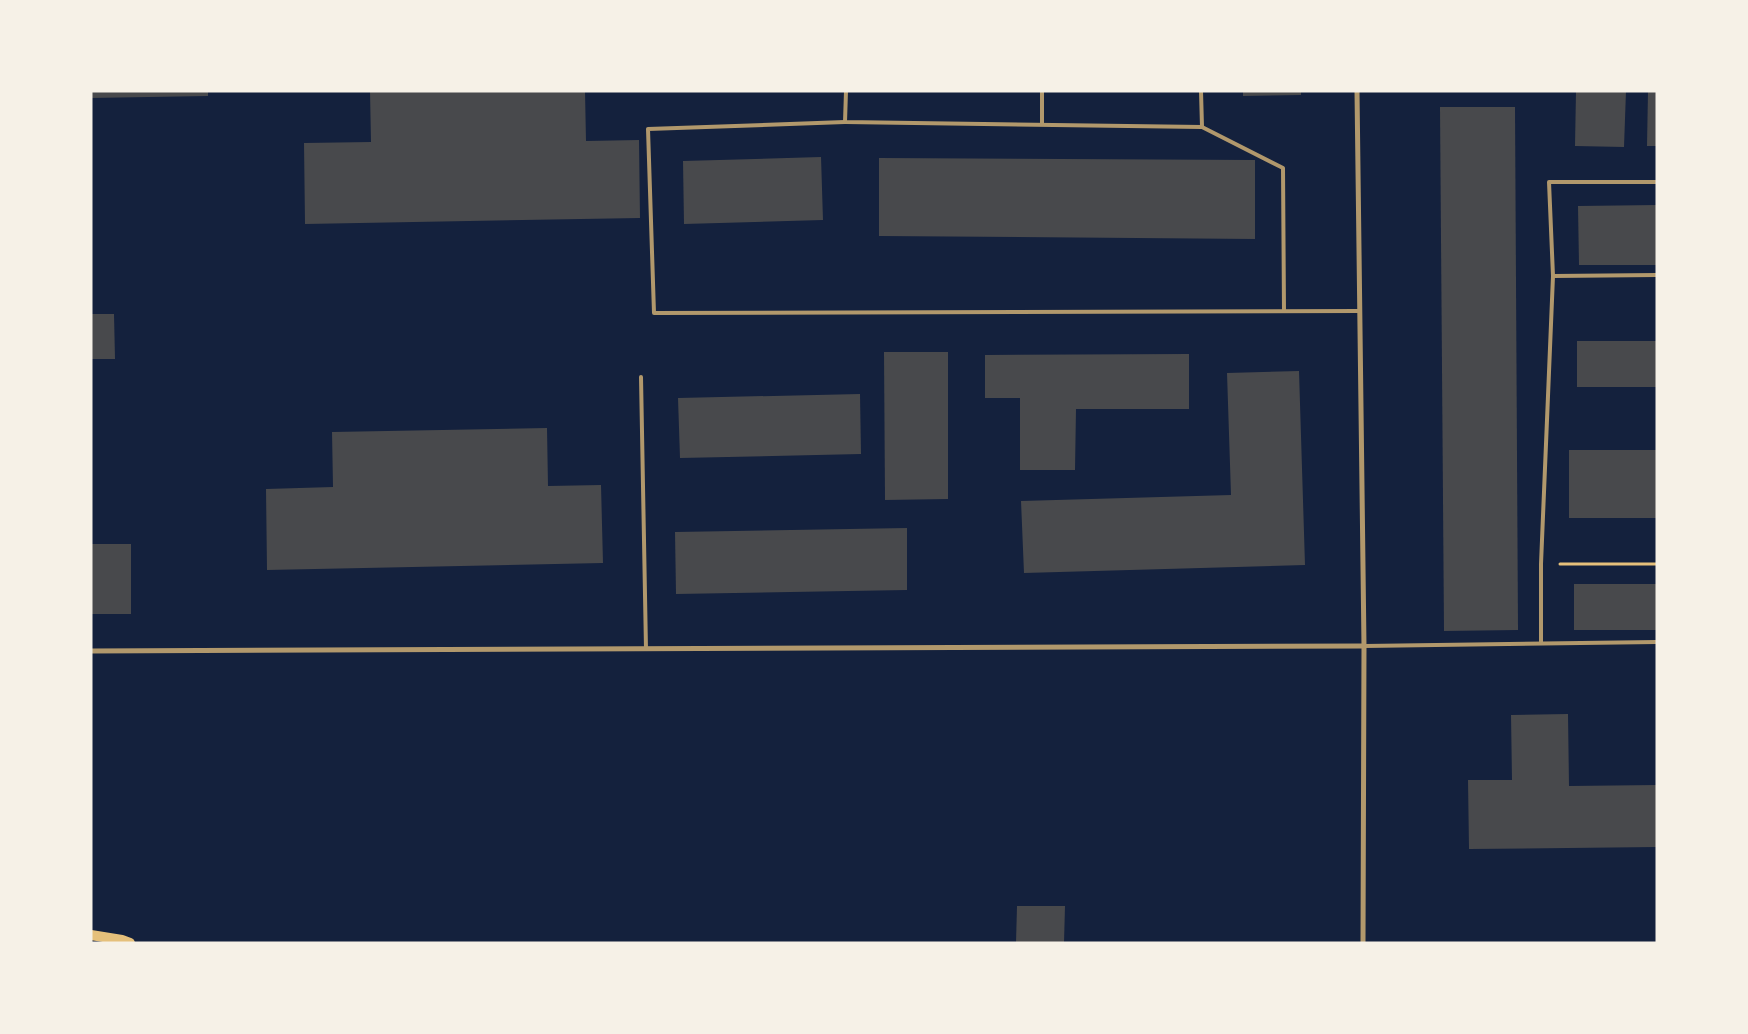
<svg xmlns="http://www.w3.org/2000/svg" width="1748" height="1034" viewBox="0 0 1748 1034" font-family="'Titillium Web',sans-serif">
<style>
.building{fill:#48494c}
.lines{fill:none;stroke-linecap:round;stroke-linejoin:round}
.path{stroke:#e5c07b;stroke-width:3}
.service{stroke:#b1986c;stroke-width:4}
.minor{stroke:#b1986c;stroke-width:5}
.secondary{stroke:#e5c07b;stroke-width:10}
</style>
<rect width="100%" height="100%" fill="#14213d"/>
<!-- building -->
<g class="building">
<polygon points="91,91 208,91 208,96 91,98"/>
<polygon points="370,91 585,91 586,141 639,140 640,218 305,224 304,143 371,142"/>
<polygon points="1243,91 1301,91 1301,95 1243,96"/>
<polygon points="1576,91 1626,91 1624,147 1575,146"/>
<polygon points="1648,91 1657,91 1657,146 1647,146"/>
<polygon points="1440,107 1515,107 1518,630 1444,631"/>
<polygon points="821,157 823,220 684,224 683,161"/>
<polygon points="879,158 1255,160 1255,239 879,236"/>
<polygon points="1657,205 1657,265 1579,265 1578,206"/>
<polygon points="91,314 114,314 115,359 91,359"/>
<rect x="1577" y="341" width="80" height="46"/>
<polygon points="884,352 948,352 948,499 885,500"/>
<polygon points="1189,354 1189,409 1076,409 1075,470 1020,470 1020,398 985,398 985,355"/>
<polygon points="1299,371 1305,565 1024,573 1021,501 1231,495 1227,373"/>
<polygon points="860,394 861,454 680,458 678,398"/>
<polygon points="547,428 548,486 601,485 603,563 267,570 266,489 333,487 332,432"/>
<rect x="1569" y="450" width="88" height="68"/>
<polygon points="907,528 907,590 676,594 675,532"/>
<rect x="91" y="544" width="40" height="70"/>
<polygon points="1574,584 1657,584 1656,630 1574,630"/>
<polygon points="1568,714 1569,786 1657,785 1657,847 1469,849 1468,780 1512,780 1511,715"/>
<polygon points="1017,906 1065,906 1064,943 1016,943"/>
</g>
<g class="lines">
<!-- path -->
<polyline class="path" points="1560,564 1657,564"/>
<!-- service -->
<g class="service">
<polyline points="846,91 845,122 1202,127 1283,168 1284,311"/>
<polyline points="1042,91 1042,124"/>
<polyline points="1201,91 1202,127"/>
<polyline points="845,122 648,129 654,313 1360,311"/>
<polyline points="1657,182 1549,182 1553,276 1657,275"/>
<polyline points="641,377 646,649"/>
<polyline points="1541,643 1541,564 1553,276"/>
<polyline points="1364,646 1657,642"/>
</g>
<!-- minor -->
<g class="minor">
<polyline points="1357,91 1364,646 1363,943"/>
<polyline points="91,651 1364,646"/>
</g>
<!-- secondary -->
<polyline class="secondary" points="91,935 122,940 130,943"/>
</g>
<!-- border -->
<rect width="1748" height="1034" fill="none" stroke="#f6f1e7" stroke-width="185"/>
</svg>
